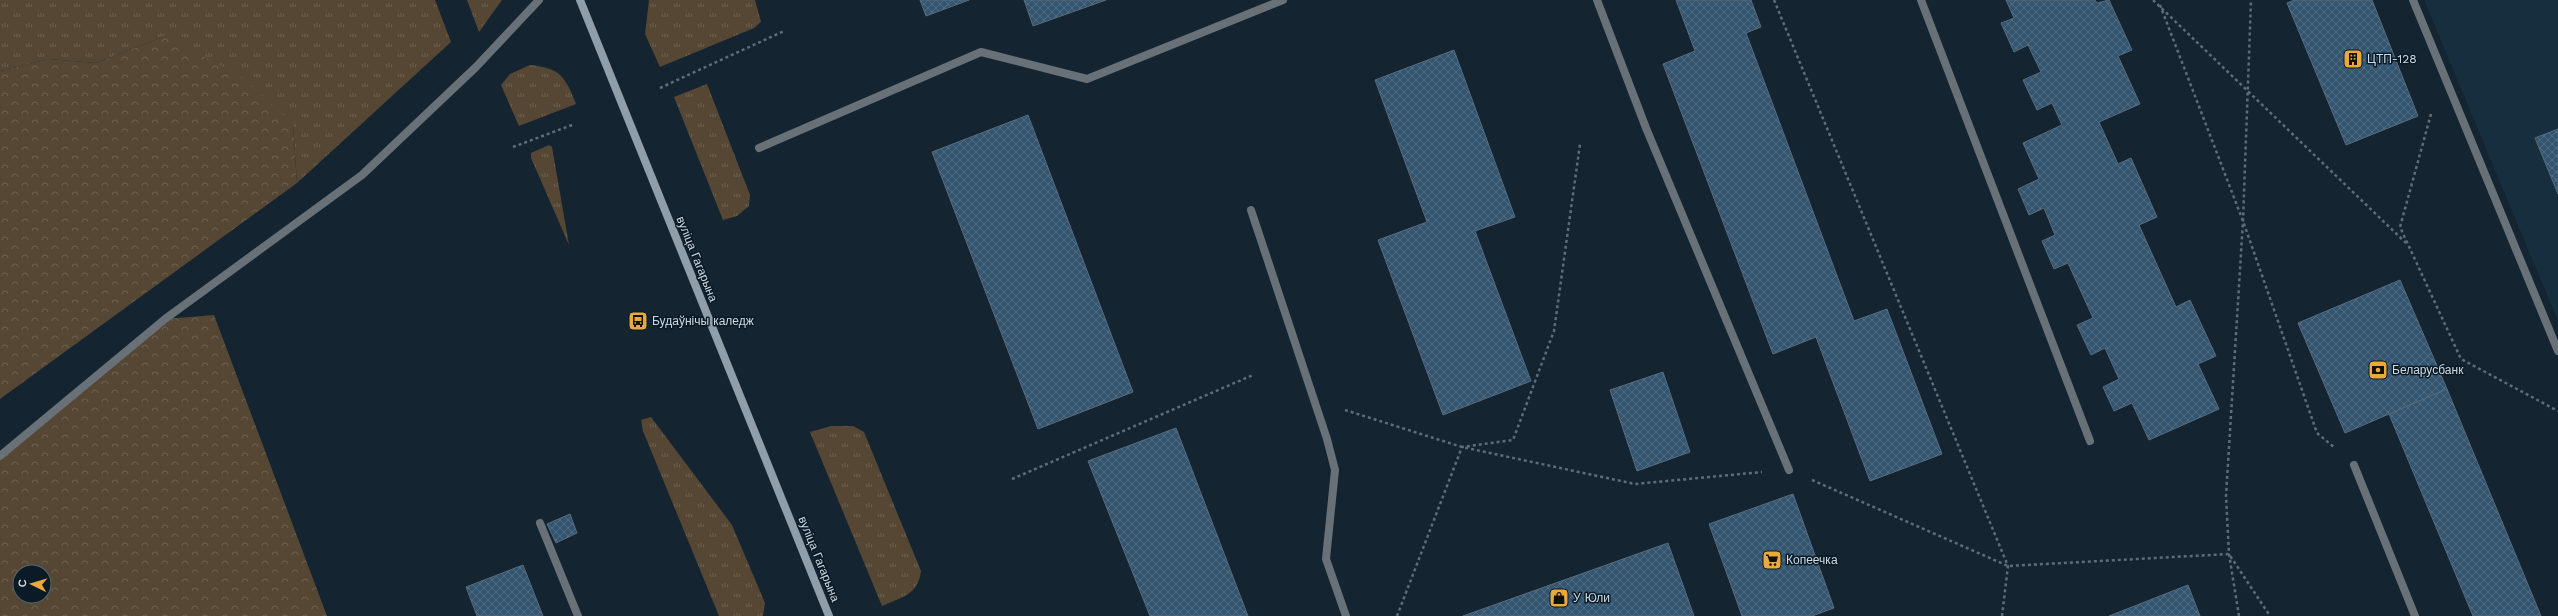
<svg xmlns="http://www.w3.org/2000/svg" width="2558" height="616" viewBox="0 0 2558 616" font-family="'Work Sans',sans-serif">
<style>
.built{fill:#172e3e}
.grass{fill:url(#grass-tufts)}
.forest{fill:url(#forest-crowns);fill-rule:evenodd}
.building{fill:url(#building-cross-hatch);stroke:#586b7a}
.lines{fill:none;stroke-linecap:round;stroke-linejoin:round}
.path{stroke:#5f6d78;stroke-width:2.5;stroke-dasharray:3 3;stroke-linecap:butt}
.lane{stroke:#687078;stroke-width:8}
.secondary{stroke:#909ea9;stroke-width:8}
.labels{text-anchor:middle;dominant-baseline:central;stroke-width:3;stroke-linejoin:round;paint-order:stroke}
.poi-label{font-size:12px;fill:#cfdae2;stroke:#0a1a27;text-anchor:start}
.street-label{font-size:12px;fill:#cfdae2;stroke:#0a1a27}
</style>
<defs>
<pattern id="grass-tufts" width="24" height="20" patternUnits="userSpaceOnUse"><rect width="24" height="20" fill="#554733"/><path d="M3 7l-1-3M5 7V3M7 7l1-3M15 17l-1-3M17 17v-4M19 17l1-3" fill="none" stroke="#6c6150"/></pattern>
<pattern id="forest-crowns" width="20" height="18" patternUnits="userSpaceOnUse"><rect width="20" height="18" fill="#554733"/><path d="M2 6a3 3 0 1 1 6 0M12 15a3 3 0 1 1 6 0" fill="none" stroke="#6c6150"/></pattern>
<pattern id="building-cross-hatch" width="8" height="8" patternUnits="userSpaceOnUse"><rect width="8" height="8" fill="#335570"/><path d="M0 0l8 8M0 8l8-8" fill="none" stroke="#506d84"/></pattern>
</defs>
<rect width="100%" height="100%" fill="#142431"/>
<!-- built -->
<polygon class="built" points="2424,0 2558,0 2558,321"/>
<!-- grass -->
<g class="grass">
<polygon points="0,0 435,0 451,42 297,183 293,124 165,36 96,63 49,59 0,71"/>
<polygon points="467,0 502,0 479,32"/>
<polygon points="649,0 755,0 761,22 754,28 660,67 645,34"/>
<path d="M530,65C560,68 565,76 576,104L519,126L501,85L510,74Z"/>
<polygon points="707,84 750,195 749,206 737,216 723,220 674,97"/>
<polygon points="549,145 552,147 569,245 531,158 531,153"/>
<polygon points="651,417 732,525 765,603 763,616 719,616 643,431 641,420"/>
<path d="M831,426H853L864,432L921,571C918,595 902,597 882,606L810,432Z"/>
</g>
<!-- forest -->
<g class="forest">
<polygon points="165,36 244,78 293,124 297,183 0,399 0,71 49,59 96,63"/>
<path d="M214,315L327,616H0V456L165,319ZM20,572H44V596H20Z"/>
</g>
<!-- building -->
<g class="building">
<polygon points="920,0 969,0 926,16"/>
<polygon points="1024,0 1106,0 1033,26"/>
<polygon points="1676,0 1751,0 1761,27 1746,33 1854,321 1887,309 1942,454 1870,481 1816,337 1773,354 1663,64 1695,51"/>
<polygon points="2006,0 2095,0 2097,3 2109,0 2132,50 2118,56 2140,104 2099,122 2118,164 2131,158 2157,217 2139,225 2176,307 2190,300 2216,356 2198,364 2219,409 2149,440 2132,403 2114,411 2103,387 2119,379 2105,348 2091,355 2077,325 2093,318 2068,263 2054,269 2042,241 2055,235 2044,208 2029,215 2018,189 2039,179 2023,143 2062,125 2052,103 2037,110 2023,80 2041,72 2028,45 2014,52 2001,23 2014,18"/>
<polygon points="2294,0 2372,0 2418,116 2346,145 2287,3"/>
<polygon points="1454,50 1515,217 1475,231 1531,381 1443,415 1378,240 1427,222 1375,80"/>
<polygon points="1028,115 1133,392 1038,429 932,152"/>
<polygon points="2558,129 2558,194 2535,138"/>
<polygon points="2400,280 2447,389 2345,433 2298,323"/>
<polygon points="1663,372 1690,452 1637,471 1610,390"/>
<polygon points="2447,389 2541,616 2473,616 2389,414"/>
<polygon points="1176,428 1248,616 1150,616 1088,461"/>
<polygon points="1793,494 1834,608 1812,616 1742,616 1709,524"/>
<polygon points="570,514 577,533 556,543 547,524"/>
<polygon points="1668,543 1694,616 1463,616"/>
<polygon points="523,565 543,616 477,616 466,587"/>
<polygon points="2188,585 2200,616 2109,616"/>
</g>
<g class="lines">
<!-- path -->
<g class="path">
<polyline points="1774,0 2008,566 2002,616"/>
<polyline points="2153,0 2406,243"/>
<polyline points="2160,5 2243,221 2317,433 2335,448"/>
<polyline points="660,88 784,31"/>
<polyline points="2431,114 2400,227 2461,359 2558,411"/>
<polyline points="513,147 572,125"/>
<polyline points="1345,410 1462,447 1635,484 1762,472"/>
<polyline points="1012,479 1253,375"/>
<polyline points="1812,480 2008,566 2229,554 2270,616"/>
<polyline points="1397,616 1462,447 1513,440 1554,331 1580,144"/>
<polyline points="2239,616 2229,554 2226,496 2243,221 2251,0"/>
</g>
<!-- lane -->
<g class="lane">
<polyline points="1597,0 1646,128 1789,470"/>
<polyline points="1921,0 2090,441"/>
<polyline points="2413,0 2558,351"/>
<polyline points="759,148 981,52 1087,79 1283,0"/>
<polyline points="1251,210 1327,439 1335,470 1326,559 1346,616"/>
<polyline points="0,456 165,319 362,175 476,67 539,0"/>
<polyline points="2354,465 2415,616"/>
<polyline points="540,523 578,616"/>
</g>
<!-- secondary -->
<polyline class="secondary" points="580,0 829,616"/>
</g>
<!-- icons -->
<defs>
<symbol id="building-square" viewBox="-11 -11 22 22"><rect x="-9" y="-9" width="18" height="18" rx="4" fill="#eaaa39" stroke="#0a1a27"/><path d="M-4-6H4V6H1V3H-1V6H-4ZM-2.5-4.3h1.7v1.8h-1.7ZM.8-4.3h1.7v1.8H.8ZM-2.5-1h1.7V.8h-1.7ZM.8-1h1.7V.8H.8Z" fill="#111"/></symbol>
<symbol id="bus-square" viewBox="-11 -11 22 22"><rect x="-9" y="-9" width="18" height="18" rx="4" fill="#eaaa39" stroke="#0a1a27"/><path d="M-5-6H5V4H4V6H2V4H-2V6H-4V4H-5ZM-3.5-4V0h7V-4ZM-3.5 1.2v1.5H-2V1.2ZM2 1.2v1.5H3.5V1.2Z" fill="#111"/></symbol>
<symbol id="bank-square" viewBox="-11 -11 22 22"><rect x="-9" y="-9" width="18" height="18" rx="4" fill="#eaaa39" stroke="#0a1a27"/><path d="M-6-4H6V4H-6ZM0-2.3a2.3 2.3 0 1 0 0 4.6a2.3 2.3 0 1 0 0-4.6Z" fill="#111"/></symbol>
<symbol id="supermarket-square" viewBox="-11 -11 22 22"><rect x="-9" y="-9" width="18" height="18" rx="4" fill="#eaaa39" stroke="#0a1a27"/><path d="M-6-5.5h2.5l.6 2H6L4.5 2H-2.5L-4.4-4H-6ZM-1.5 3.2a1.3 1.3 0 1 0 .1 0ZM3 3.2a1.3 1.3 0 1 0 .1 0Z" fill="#111"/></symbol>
<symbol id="shop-square" viewBox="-11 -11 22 22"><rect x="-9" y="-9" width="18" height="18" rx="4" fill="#eaaa39" stroke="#0a1a27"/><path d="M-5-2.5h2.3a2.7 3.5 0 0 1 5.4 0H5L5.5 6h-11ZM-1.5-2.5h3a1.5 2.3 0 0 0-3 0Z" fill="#111"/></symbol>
</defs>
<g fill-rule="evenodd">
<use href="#building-square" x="2342" y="48" width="22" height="22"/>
<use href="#bus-square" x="627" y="310" width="22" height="22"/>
<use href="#bank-square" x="2367" y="359" width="22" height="22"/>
<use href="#supermarket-square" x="1761" y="549" width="22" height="22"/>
<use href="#shop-square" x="1548" y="587" width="22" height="22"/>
</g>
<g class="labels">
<!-- poi labels -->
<g class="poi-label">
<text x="2367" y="59">ЦТП-128</text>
<text x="652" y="321">Будаўнічы каледж</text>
<text x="2392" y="370">Беларусбанк</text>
<text x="1786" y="560">Копеечка</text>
<text x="1573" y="598">У Юли</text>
</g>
<!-- street labels -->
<g class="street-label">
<text transform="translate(697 259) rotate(68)">вуліца Гагарына</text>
<text transform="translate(819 559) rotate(68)">вуліца Гагарына</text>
</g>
</g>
<!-- north arrow -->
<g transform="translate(32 584) rotate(275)"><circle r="19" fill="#0a1a27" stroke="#596772"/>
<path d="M0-3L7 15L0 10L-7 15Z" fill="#eaaa39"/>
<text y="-6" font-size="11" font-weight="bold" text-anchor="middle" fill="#cfdae2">С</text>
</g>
</svg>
